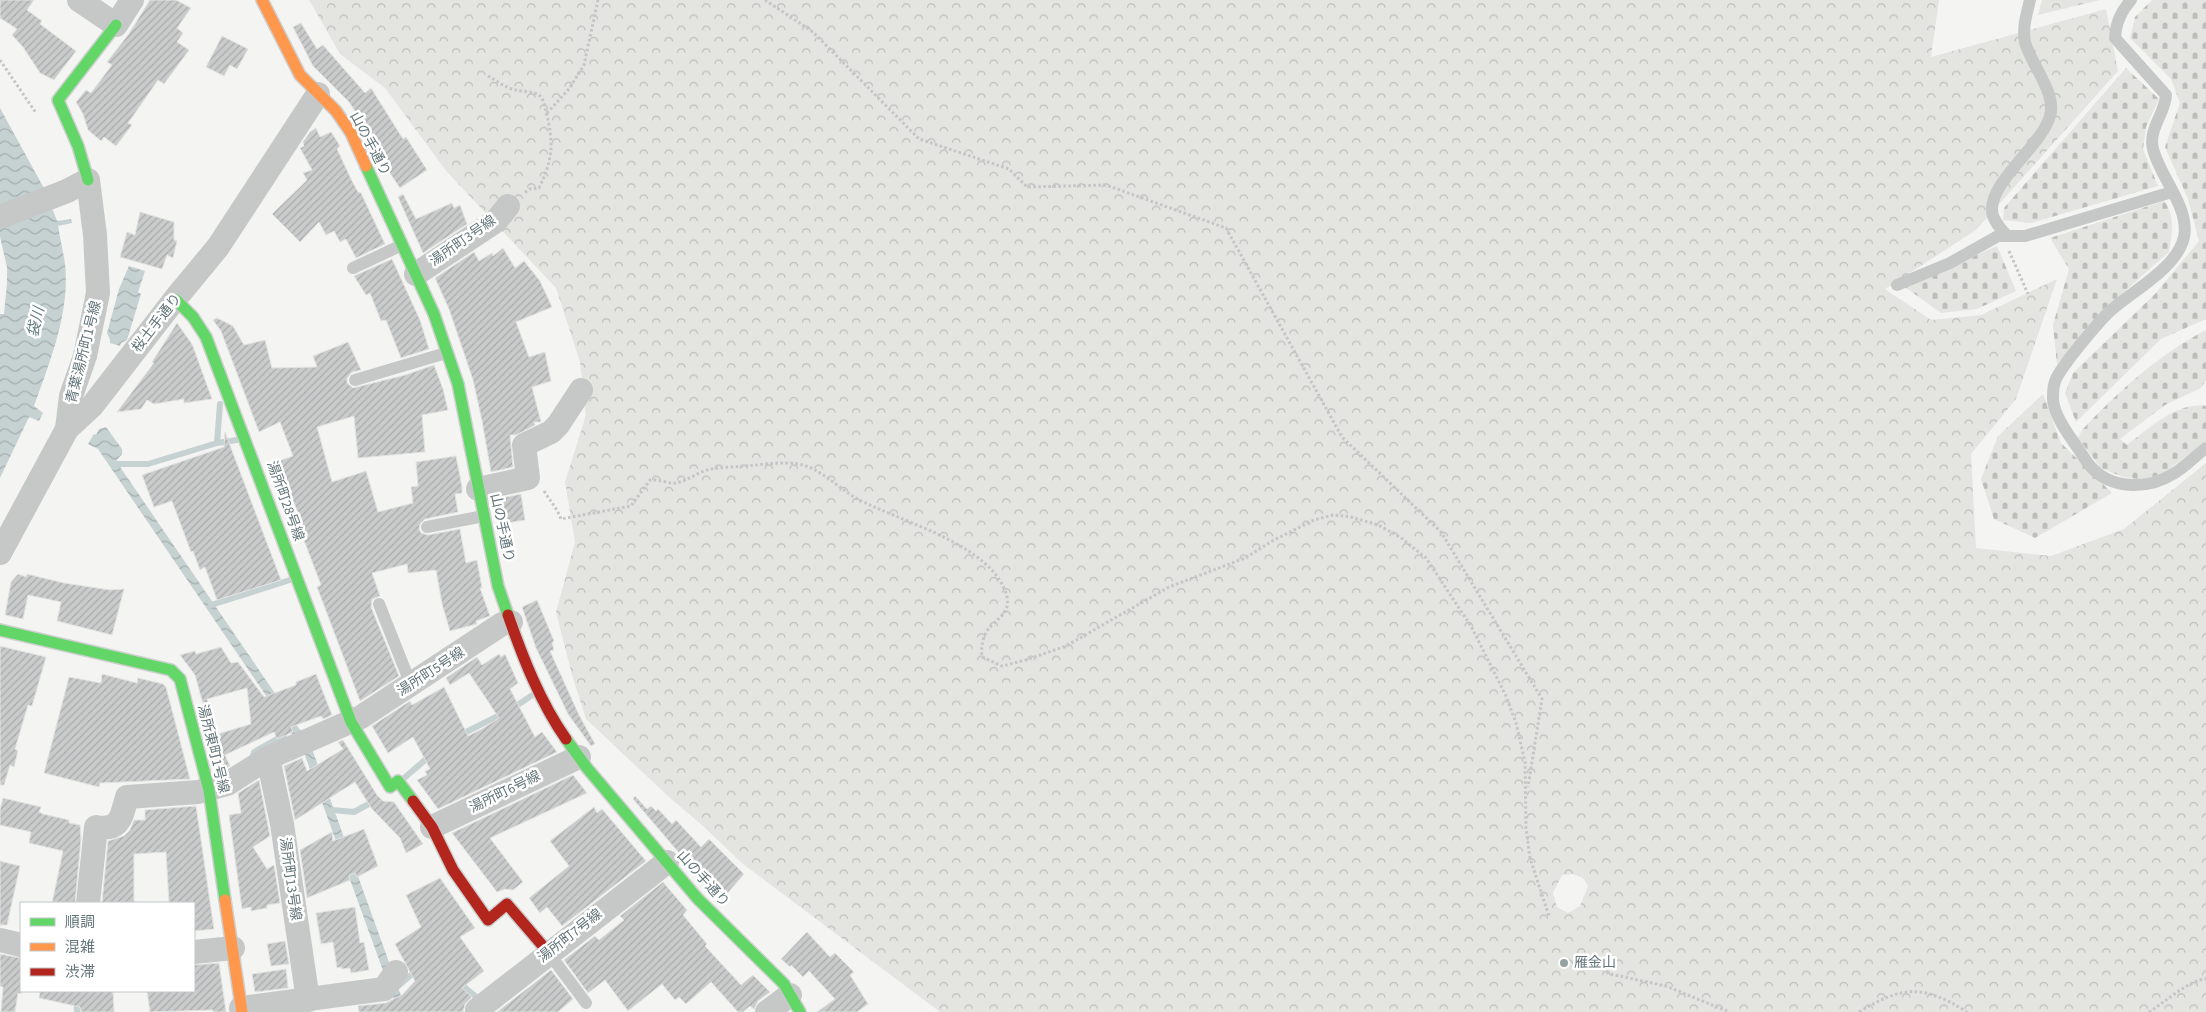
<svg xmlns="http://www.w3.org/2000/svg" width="2206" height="1012" viewBox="0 0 2206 1012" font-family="'Source Sans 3','Noto Sans JP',sans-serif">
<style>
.forest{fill:url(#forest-crowns);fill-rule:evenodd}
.cemetery{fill:url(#cemetery-stones)}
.water{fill:url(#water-waves)}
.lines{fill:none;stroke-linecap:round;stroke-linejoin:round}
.stream{stroke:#c6d1d1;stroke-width:6}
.building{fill:url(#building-hatch);stroke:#e3e3e2}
.fast-casing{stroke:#ced0d0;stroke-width:14}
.slow-casing{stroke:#ced0d0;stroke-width:14}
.jam-casing{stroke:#ced0d0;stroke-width:14}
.path{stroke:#c4c5c6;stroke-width:3;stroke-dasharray:2.5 2.5;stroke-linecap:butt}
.lane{stroke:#c6c8c8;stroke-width:12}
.street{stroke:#c6c8c8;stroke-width:24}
.fast{stroke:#63d668;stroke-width:11}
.slow{stroke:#ff974d;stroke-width:11}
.jam{stroke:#b3261e;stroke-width:11}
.poi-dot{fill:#96a1a4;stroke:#fff;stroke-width:2}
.labels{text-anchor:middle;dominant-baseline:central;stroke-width:5;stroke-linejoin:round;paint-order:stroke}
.street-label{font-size:14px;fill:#63757a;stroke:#fff}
.poi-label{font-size:14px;fill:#63757a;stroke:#fff;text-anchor:start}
.water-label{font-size:15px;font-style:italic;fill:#637b7d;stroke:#fff}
</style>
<defs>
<pattern id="forest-crowns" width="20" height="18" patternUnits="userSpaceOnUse" patternTransform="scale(1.25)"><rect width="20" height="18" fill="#e4e5e0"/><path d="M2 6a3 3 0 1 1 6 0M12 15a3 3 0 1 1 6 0" fill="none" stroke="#bcbebb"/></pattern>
<pattern id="cemetery-stones" width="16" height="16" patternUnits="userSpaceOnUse" patternTransform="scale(1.25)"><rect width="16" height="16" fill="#e4e5e0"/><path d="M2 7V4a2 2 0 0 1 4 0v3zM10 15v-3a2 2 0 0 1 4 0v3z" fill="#bcbebb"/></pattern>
<pattern id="water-waves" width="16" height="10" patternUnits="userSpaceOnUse" patternTransform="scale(1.25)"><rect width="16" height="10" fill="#c6d1d1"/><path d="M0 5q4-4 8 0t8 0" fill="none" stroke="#a4aeaf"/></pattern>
<pattern id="building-hatch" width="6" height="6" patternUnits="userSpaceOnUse" patternTransform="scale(1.25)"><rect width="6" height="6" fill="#cacccc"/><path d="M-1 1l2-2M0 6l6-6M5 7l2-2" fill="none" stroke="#a8aaab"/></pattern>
</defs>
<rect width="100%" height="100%" fill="#f4f4f3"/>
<!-- forest -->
<g class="forest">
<path d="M309,0H1939L1931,57L2106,9L2118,71L1976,230L1885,289L1931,320L1981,315L2057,279L2016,399L1971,454L1976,548L2051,556L2124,529L2206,463V1012H940L743,864L703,826L670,798L586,719L572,675L556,612L575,542L565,482L586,415L580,362L556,288L447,172L385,88L340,54ZM1573,874L1583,878L1588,886L1580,906L1568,913L1557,907L1553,893L1562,875Z"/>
<polygon points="2042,0 2100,0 2038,15"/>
</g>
<!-- cemetery -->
<g class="cemetery">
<polygon points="2152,0 2206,0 2206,319 2161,339 2076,422 2065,393 2073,373 2156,293 2199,241 2188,199 2165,147 2180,103 2171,79 2130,38 2135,17"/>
<polygon points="2126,68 2159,99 2146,127 2143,149 2158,186 2031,223 2003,220 2004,208"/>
<path d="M2164,201C2176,217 2172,233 2169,252L2108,306L2057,364L2053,325L2069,269L2050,238Z"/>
<polygon points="1997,246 2016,291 1977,309 1941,313 1905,287"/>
<path d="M2206,330V380L2201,388L2165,405L2120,439L2127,445C2150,428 2176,402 2206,406V441L2164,473L2144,480L2123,477L2101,468L2078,438L2082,430C2118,392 2159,354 2206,330Z"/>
<polygon points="2043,394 2061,443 2112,493 2035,538 1994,519 1981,479 1998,436"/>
</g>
<!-- water -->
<g class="water">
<path d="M0,108L46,192L57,221L71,219L72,223L58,226C60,238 63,251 65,264C70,313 50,361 34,406L43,413L39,421L29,417L0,478V314H4L7,283V267L0,237Z"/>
<polygon points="129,266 145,271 138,292 141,294 127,340 121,343 120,346 110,343 110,340 107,333 119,289"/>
<polygon points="106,427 122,449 122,454 116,461 311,746 407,1012 398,1012 303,750 98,449 88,444 94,434 96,435 99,429"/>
</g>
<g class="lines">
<!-- stream -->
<g class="stream">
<polyline points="217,443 220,404"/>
<polyline points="116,464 148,464 217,443 237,440"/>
<polyline points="211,605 290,580"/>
<polyline points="460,735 510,710 531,696"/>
<polyline points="252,760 254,752 284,735"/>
<polyline points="403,779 432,754"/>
<polyline points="332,810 354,812 376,800"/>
<polyline points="457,981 480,1000"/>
<polyline points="397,987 418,969"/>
<polyline points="76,991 77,1012"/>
</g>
</g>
<!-- building -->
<g class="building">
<polygon points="0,0 34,0 27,10 42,21 40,24 76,51 54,80 40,73 23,47 12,35 17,29 0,18"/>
<polygon points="150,0 176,0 191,8 177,28 183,33 177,42 189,50 164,84 158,80 128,123 132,125 116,146 104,137 101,141 88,130 83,114 76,102 86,90 91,93 112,65 107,62 128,35"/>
<polygon points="301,23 317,49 323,45 365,93 371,88 403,139 406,137 427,170 400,188 379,157 365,126 349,102 313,66 293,27"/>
<polygon points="222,36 248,49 237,69 230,65 224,76 206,67"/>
<polygon points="316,128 320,137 331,132 337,141 340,146 337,149 352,181 358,192 361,193 385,244 356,258 346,239 340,242 334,231 326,235 319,222 300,242 272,214 307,180 303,173 312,170 300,148 304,146 303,142 310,132"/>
<polygon points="403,194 416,219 452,203 454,208 460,205 467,224 423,253 398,197"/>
<polygon points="140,212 174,222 174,240 177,241 173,258 167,255 162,269 120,257 127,232 135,235"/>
<polygon points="503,248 515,268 524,261 540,281 552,307 516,322 529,357 545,352 551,381 532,387 541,422 534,422 535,425 516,435 510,435 513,467 491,472 482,421 473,380 449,309 435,278 474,252 479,261 492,253 493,256"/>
<polygon points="392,259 420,320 429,349 401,358 386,320 381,321 370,293 366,295 354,276"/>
<polygon points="217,318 233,326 244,345 265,340 272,368 317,367 313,356 348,342 361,370 352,372 347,378 347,383 353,388 405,375 434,365 443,389 448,410 422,415 425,452 358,458 354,416 317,427 332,482 366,471 378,512 413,503 411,487 418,486 416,462 456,456 462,487 462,493 455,494 458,512 425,519 420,524 419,529 421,533 428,535 460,529 466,563 477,560 482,588 480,588 490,616 476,621 477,624 450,631 442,604 436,570 408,573 407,564 372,573 380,596 372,599 371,607 399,676 360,701 317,587 321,585 294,514 298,513 282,473 284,473 279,461 293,456 280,422 259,432 221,331 213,320"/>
<polygon points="177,323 192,344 212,399 184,403 184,399 154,404 147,400 141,409 117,412 154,363 152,362"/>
<polygon points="225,432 281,580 217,600 205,567 200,570 193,551 191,552 172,501 154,507 142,475 224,447"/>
<polygon points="521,494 525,520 501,524 497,499"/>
<polygon points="18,574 26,577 27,574 64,583 110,590 124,589 112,635 57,621 61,602 28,595 23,619 5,615 11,582"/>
<polygon points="537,600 554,641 552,643 554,650 550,651 579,715 595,744 591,746 568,714 536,648 522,607"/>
<polygon points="0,646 46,657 32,706 28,705 15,749 18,751 14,767 10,765 4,785 0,785"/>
<polygon points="221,647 231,663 238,662 264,697 296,685 296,682 316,674 332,715 323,719 321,716 291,727 293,732 277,739 274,732 225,755 230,766 220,772 211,736 251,724 247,688 207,699 208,703 203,704 195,675 180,655 195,651 196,654"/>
<polygon points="499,654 501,657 505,654 518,683 510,689 535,737 542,732 557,752 438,809 417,780 427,775 425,771 430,769 413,737 388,753 372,726 410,701 412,705 444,687 468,736 482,729 499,718 469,673 450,685 446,678 477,657 482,665"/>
<polygon points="102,674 137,683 138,678 163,684 166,687 190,779 100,783 99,787 44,773 69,677 101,683"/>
<polygon points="343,740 377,795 383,801 394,802 423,844 406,853 400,838 372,809 355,782 295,820 284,766 302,758 307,771 343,749 338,742"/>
<polygon points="573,775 587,793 490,838 523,882 513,890 505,889 497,892 452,833"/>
<polygon points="259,780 270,836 253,847 267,869 274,865 280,903 267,905 267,908 251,911 251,907 242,909 229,815 241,813 238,793"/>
<polygon points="635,796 647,809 651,806 656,811 658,809 672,824 676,820 701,847 709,839 744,874 726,895 721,890 716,895 709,888 633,799"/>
<polygon points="3,798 41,807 39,812 43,814 69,820 69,823 80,825 81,839 75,903 52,903 63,851 29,843 31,832 0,825 0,810"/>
<polygon points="196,806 214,929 194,931 194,903 169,903 166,852 134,854 134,903 102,903 108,841 124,836 130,830 134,820 145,820 145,810"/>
<polygon points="594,807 597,813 602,809 646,861 562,926 547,907 540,913 529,898 569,866 550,841"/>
<polygon points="364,829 378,866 357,877 355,873 349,875 350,880 307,898 300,850 332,832 333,841"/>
<polygon points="0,861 20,866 7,925 0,925"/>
<polygon points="440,878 475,928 460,937 484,971 462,988 472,997 465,1004 463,1012 359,1012 358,1006 386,1003 402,995 415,981 395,944 421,927 406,895"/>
<polygon points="663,882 687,910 683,915 707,944 705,946 741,985 753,975 770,992 758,1001 754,1009 750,1006 743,1012 738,1012 711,982 686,1004 679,997 675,1000 662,984 628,1011 605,980 588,993 564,960 595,936 599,940 624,920 620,916"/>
<polygon points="355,907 360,943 364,942 369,970 351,973 350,968 342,969 341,967 337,968 333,942 321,944 316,913"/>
<polygon points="807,932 830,957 835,953 854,972 850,975 868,1004 857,1012 817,1012 835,999 809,971 803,977 791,965 790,967 781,959"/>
<polygon points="285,941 289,964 271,966 267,944"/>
<polygon points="0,954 21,958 21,994 18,993 15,1012 1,1012 3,987 0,986"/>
<polygon points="219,963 226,1012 213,1012 213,1010 150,1012 147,991 194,991 194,965"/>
<polygon points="286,969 288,988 255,992 252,974"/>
<polygon points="551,970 573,999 558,1012 497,1012"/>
<polygon points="40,991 113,991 114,1012 81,1012 80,1007 39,998"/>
</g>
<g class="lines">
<defs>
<g id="fast">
<polyline points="366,166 434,314 458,384 498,586 508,615"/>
<polyline points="88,180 78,146 58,100 116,25"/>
<polyline points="175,299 193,317 206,337 351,722 390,787 398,781 413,801"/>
<polyline points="0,630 171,670 180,679 209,790 225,900"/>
<polyline points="566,739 587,768 698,899 784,984 800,1012"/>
</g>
<g id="slow">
<polyline points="262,0 300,75 336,111 351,133 366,166"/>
<polyline points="225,900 242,1012"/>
</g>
<g id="jam">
<path d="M508,615C523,658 540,702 566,739"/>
<polyline points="413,801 432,827 453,870 488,920 507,904 548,952"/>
</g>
</defs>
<!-- fast casing -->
<use href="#fast" class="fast-casing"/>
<!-- slow casing -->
<use href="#slow" class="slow-casing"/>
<!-- jam casing -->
<use href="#jam" class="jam-casing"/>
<!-- path -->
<g class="path">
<polyline points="765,0 813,32 919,139 1009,169 1027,187 1106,185 1226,228 1342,437 1441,532 1542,699 1528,787"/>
<polyline points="0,60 36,113"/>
<path d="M488,76C497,81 506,88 516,90C523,92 533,91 539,95C544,99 545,107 546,112C554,143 553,159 539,188L530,189L524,193"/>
<polyline points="547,113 569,89 584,65 598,0"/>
<polyline points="2009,251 2028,294"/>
<path d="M544,491C550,501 557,508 561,519L631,506L650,480C659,479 668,484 676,483C688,481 699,471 711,469C722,467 734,467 745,466C762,465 781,461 798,464C819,467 838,488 856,498C899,522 994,544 1007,597C1011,614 994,620 987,631C982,639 981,648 982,657L1002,666L1026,660L1066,646L1169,587L1245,558L1274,540L1314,520L1333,515L1351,517L1378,525L1400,537L1426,558L1471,626L1506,696L1516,723L1525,762L1526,828L1530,858L1549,916"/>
<polyline points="1581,956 1610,974 1666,986 1729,1012"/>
<path d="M1859,1012C1902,986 1923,984 1967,1012"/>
<path d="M2149,1012C2164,1003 2190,979 2206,979"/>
</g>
<!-- lane -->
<g class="lane">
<path d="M2131,0C2121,12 2116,22 2115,38L2166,95C2165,114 2148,129 2153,149C2160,177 2190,208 2184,237C2177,269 2130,292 2108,313C2096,325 2063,364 2056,379C2054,383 2053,392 2053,397C2052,411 2067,433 2075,444C2081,452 2086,462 2093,469C2114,490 2149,489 2173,474C2185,467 2195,456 2206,448"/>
<path d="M2007,236C2001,229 1992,220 1992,210C1991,181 2042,145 2050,116C2057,93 2031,65 2025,42C2022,28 2027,13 2030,0"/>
<polyline points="353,268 402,245"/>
<polyline points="1897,285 1950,263 1998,236 2025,236 2172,192"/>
<polyline points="355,380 446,353"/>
<polyline points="427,527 484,516"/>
<polyline points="379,604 411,685"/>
<polyline points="548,952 586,1003"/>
</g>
<!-- street -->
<g class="street">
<polyline points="79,0 116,25 132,0"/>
<polyline points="0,217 67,191 88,180 95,235 98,293 85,356 71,396 67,429"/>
<polyline points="416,274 496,221 508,206"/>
<polyline points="478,489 528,478 524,445 551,432 558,425 581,390"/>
<polyline points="0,553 67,429 92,406 175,299 218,247 318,94"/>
<polyline points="268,758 282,824 308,1000"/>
<polyline points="432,827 579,757"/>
<path d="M88,903L96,827C121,831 121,817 127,797L198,792L227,784L268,758L361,717L502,624L511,622"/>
<polyline points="0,940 21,945"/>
<polyline points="194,952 233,948"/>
<polyline points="241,1008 384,989 396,972"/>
<polyline points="477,1012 477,1010 667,862"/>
<polyline points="767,1012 790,995"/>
</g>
<!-- fast -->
<use href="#fast" class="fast"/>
<!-- slow -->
<use href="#slow" class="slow"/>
<!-- jam -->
<use href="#jam" class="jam"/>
</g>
<!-- markers -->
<circle class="poi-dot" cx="1564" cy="963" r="5"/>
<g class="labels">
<!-- street labels -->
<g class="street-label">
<text transform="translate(370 144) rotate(62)">山の手通り</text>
<text transform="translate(463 241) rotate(-35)">湯所町3号線</text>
<text transform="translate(157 323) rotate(-52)">桜土手通り</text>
<text transform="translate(84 352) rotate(-76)">青葉湯所町1号線</text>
<text transform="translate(285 501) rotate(70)">湯所町28号線</text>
<text transform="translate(502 528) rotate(78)">山の手通り</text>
<text transform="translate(431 672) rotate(-33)">湯所町5号線</text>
<text transform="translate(213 749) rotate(76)">湯所東町1号線</text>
<text transform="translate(505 792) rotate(-26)">湯所町6号線</text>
<text transform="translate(290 879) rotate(82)">湯所町13号線</text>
<text transform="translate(703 879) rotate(48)">山の手通り</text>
<text transform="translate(570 936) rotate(-38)">湯所町7号線</text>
</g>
<!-- poi labels -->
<g class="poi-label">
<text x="1574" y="963">雁金山</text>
</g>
<!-- water labels -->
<g class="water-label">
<text transform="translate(36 322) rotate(-77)">袋川</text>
</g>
</g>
<!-- legend -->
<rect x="20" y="902" width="175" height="90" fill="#ffffff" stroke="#c1c8ca"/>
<rect x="30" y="918" width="25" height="8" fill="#63d668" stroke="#c1c8ca"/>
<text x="65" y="927" font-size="15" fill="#63757a">順調</text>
<rect x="30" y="943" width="25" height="8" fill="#ff974d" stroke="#c1c8ca"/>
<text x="65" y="952" font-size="15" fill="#63757a">混雑</text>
<rect x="30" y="968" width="25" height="8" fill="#b3261e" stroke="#c1c8ca"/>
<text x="65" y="977" font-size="15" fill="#63757a">渋滞</text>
</svg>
